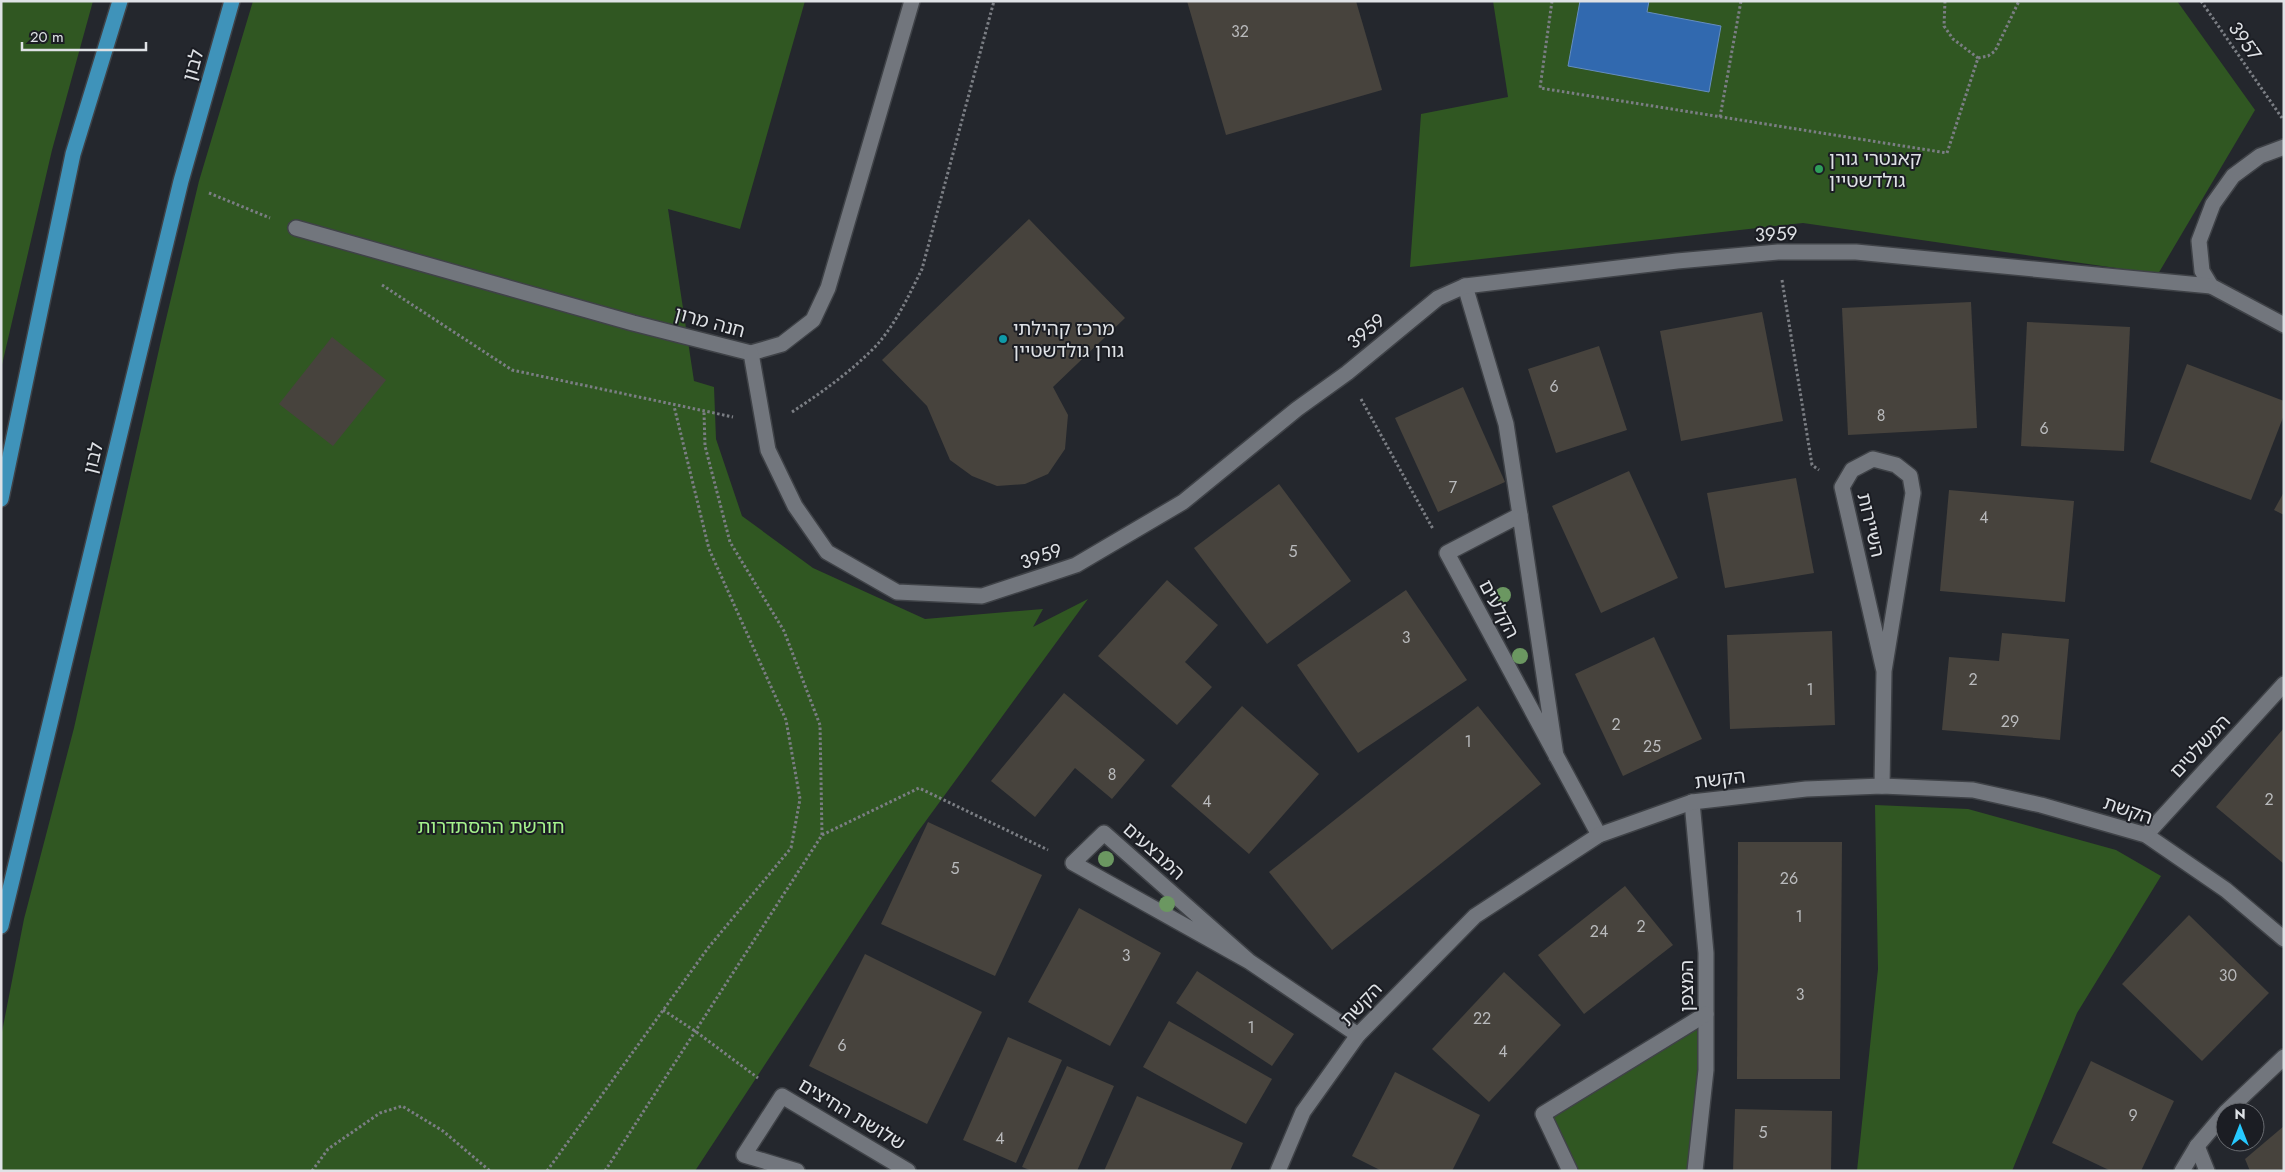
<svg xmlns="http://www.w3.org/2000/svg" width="2285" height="1172" viewBox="0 0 2285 1172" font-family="Jost,'Noto Sans Hebrew',sans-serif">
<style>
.green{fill:#305722}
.water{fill:#3169af;stroke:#658dc0}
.building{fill:#47433d}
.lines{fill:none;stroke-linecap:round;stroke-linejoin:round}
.minor-casing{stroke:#3f4247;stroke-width:18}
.major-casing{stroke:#3f4247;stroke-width:18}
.path{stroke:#7b7e84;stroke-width:3;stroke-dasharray:2.5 2.5;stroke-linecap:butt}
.minor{stroke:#72767d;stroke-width:15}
.major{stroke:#3f93ba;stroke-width:15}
.tree{fill:#6b9761}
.leisure-dot{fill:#2e9e5b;stroke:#1b1d23;stroke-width:2}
.culture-dot{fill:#0f9aa8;stroke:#1b1d23;stroke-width:2}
.labels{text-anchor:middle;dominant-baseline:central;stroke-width:4;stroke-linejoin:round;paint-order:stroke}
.number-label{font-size:16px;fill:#b9babc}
.street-label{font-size:19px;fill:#dfe2e6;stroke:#1b1d23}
.poi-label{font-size:19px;fill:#dfe2e6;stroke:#1b1d23;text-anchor:start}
.park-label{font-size:19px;fill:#a5f38c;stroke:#1b1d23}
</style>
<rect width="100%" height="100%" fill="#24272d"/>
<!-- green -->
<g class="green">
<polygon points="1,1 93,1 52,150 1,369"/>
<polygon points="253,1 805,1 740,229 668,209 694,381 714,387 716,439 742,516 813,568 925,619 1043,609 1033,627 1088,599 917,833 695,1171 1,1171 1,1037 24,919 74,728 162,336 199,181"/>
<polygon points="1493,1 2177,1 2255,110 2158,274 1803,223 1410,267 1421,114 1508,97"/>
<polygon points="1875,805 1968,809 2116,850 2161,876 2077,1013 2012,1171 1857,1171 1878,969"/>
<polygon points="1706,1014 1695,1171 1570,1171 1543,1114"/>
</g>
<!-- water -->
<polygon class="water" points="1580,1 1649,1 1647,12 1721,26 1709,92 1568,66"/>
<!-- building -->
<g class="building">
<polygon points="1187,1 1356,1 1382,90 1226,135"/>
<polygon points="1029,219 1125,318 1053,387 1068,415 1065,449 1048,474 1025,484 997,486 972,476 950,460 927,406 882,360"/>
<polygon points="1971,302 1977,428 1848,435 1842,308"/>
<polygon points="1762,312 1783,421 1681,441 1660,331"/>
<polygon points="2027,322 2130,327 2124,451 2021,446"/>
<polygon points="332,337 386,380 333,446 279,404"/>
<polygon points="1599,346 1627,430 1556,453 1528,369"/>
<polygon points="2187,364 2284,401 2284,415 2251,500 2150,462"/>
<polygon points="1463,387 1505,482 1438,512 1395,418"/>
<polygon points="1629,471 1678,578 1601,613 1552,506"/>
<polygon points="1796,478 1814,573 1725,588 1707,493"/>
<polygon points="1279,484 1351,581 1267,644 1194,548"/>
<polygon points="1949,490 2074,501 2065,602 1940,591"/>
<polygon points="2284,492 2284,515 2274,510"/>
<polygon points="1167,580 1218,625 1185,662 1212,687 1177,725 1098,656"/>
<polygon points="1406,590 1467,680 1358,753 1297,665"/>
<polygon points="1832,631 1835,725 1730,729 1727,635"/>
<polygon points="2002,633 2069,639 2060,740 1942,730 1949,657 1999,661"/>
<polygon points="1654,637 1702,739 1623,776 1575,674"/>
<polygon points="1064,693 1145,760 1112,799 1075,768 1035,817 991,781"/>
<polygon points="1242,706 1319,774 1249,854 1171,786"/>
<polygon points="1478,706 1541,784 1332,950 1269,872"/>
<polygon points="2284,728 2284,864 2216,807"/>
<polygon points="928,822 1042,875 995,976 881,924"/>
<polygon points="1738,842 1842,842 1840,1079 1737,1079"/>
<polygon points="1625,886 1673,945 1584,1014 1538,955"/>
<polygon points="1079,908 1161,953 1110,1046 1028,1002"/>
<polygon points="2189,915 2269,993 2202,1061 2122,984"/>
<polygon points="865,954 982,1012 927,1124 809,1066"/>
<polygon points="1197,971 1294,1034 1272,1066 1176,1003"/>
<polygon points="1504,972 1561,1025 1489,1102 1432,1049"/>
<polygon points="1169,1021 1272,1079 1246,1124 1143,1067"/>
<polygon points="1008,1037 1062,1060 1016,1163 963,1140"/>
<polygon points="2091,1061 2174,1101 2141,1171 2111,1171 2052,1143"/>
<polygon points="1067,1066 1114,1086 1077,1171 1032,1171 1022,1167"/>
<polygon points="1395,1072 1480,1115 1452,1171 1382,1171 1352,1156"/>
<polygon points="1137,1096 1243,1143 1230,1171 1104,1171"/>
<polygon points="1735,1109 1832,1111 1831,1171 1733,1171"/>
<polygon points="2284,1126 2284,1171 2250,1171 2245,1159"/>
</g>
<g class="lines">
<defs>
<g id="minor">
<polyline points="2284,147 2260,156 2233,176 2213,204 2199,241 2202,271 2211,286 2284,325"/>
<polyline points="296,228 633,323 751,353 782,344 813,320 828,288 912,1"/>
<polyline points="1465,286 1506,424 1520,515"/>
<polyline points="751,353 768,450 795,506 827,552 897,592 982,596 1076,565 1183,502 1297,409 1347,373 1438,298 1465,286 1677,261 1778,252 1856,252 2211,286"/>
<polyline points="1556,756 1520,515 1447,553 1599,835"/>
<polyline points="1882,786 1884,671 1913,493 1910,476 1896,465 1873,459 1852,470 1842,487 1884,671"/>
<polyline points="1692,802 1706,953 1706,1070 1695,1171"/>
<polyline points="2146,835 2284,684"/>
<polyline points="1250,962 1073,863 1104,833 1250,962 1358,1035"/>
<polyline points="2226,1112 2284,1057"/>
<polyline points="2197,1146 2207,1171"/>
<polyline points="797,1171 744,1155 782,1096 908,1171"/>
<polyline points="1278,1171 1303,1112 1358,1035 1475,916 1599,835 1692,802 1806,789 1882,786 1973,790 2041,805 2146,835 2226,890 2284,939"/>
<polyline points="1570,1171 1543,1114 1706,1014"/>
<polyline points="2182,1171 2197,1146 2225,1113"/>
</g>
<g id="major">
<polyline points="1,499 73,154 120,1"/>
<polyline points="1,926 181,181 232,1"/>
</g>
</defs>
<!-- minor casing -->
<use href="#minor" class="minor-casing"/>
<!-- major casing -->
<use href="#major" class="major-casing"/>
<!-- path -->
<g class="path">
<polyline points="1552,1 1540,88 1947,153 1978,58 1988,56 1995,51 2019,1"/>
<polyline points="1945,1 1944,26 1953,39 1978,58"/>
<polyline points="2201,1 2282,118"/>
<polyline points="1720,117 1741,1"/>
<polyline points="209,193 270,218"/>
<polyline points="1782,280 1812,465 1819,470"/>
<polyline points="382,285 512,370 733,417"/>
<polyline points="1361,399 1433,529"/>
<path d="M792,412C821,393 849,373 874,348C895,326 909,295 922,269L994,1"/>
<polyline points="822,835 919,788 1048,850"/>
<polyline points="663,1010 695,1031 758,1078"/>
<polyline points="312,1171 328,1149 380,1113 402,1106 443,1131 490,1171"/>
<polyline points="547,1171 708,948 791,848 800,799 786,720 709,549 674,406"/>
<polyline points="605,1171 822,835 820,725 784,631 730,542 705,446 704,412"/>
</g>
<!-- minor -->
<use href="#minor" class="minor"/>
<!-- major -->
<use href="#major" class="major"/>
</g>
<!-- trees -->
<g class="tree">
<circle cx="1503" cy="595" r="8"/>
<circle cx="1520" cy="656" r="8"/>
<circle cx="1106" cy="859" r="8"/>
<circle cx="1167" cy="904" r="8"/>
</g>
<!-- markers -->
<circle class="leisure-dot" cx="1819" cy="169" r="5"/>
<circle class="culture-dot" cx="1003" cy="339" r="5"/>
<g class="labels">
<!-- number labels -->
<g class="number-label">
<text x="1240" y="31">32</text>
<text x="1554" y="386">6</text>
<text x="1881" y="415">8</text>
<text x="2044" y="428">6</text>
<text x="1453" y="487">7</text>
<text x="1984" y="517">4</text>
<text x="1293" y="551">5</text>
<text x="1406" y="637">3</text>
<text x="1973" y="679">2</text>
<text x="1810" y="689">1</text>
<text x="2010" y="721">29</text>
<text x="1616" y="724">2</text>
<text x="1468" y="741">1</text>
<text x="1652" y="746">25</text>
<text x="1112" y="774">8</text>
<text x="2269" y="799">2</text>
<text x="1207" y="801">4</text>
<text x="955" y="868">5</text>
<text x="1789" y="878">26</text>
<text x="1799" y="916">1</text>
<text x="1641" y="926">2</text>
<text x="1599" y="931">24</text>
<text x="1126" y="955">3</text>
<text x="2228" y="975">30</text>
<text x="1800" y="994">3</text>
<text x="1482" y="1018">22</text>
<text x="1251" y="1027">1</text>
<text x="842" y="1045">6</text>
<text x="1503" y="1051">4</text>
<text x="2133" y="1115">9</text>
<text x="1763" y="1132">5</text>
<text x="1000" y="1138">4</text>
</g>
<!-- street labels -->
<g class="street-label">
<text transform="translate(2245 41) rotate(55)">3957</text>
<text transform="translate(193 65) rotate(-74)">לבון</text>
<text transform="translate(1776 234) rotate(-3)">3959</text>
<text transform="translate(710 322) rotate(15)">חנה מרון</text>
<text transform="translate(1366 331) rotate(-40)">3959</text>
<text transform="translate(93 458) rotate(-76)">לבון</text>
<text transform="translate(1871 525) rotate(77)">השיירות</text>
<text transform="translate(1041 556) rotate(-19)">3959</text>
<text transform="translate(1499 609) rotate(62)">הקלעים</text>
<text transform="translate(2200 746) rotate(-47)">המשלטים</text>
<text transform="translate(1720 779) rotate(-7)">הקשת</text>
<text transform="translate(2128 810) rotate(19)">הקשת</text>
<text transform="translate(1154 851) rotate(42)">המבצעים</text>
<text transform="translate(1686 986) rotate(-90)">המצפן</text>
<text transform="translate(1361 1004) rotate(-47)">הקשת</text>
<text transform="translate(852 1114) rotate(31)">שלושת החיצים</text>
</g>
<!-- poi labels -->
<g class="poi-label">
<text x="1829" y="158">קאנטרי גורן<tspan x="1829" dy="22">גולדשטיין</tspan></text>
<text x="1013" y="328">מרכז קהילתי<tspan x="1013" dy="22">גורן גולדשטיין</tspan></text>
</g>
<!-- park labels -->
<g class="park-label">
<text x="491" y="826">חורשת ההסתדרות</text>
</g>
</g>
<!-- border -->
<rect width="2285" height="1172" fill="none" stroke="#dfe2e6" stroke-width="5"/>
<!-- north arrow -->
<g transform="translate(2240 1127)"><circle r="24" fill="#1b1d23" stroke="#696c71"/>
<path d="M0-4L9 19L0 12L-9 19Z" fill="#26c9fe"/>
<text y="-8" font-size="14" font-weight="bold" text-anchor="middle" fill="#dfe2e6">N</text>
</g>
<!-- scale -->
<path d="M22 42v8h124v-8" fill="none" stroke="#dfe2e6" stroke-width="2.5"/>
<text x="30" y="42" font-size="15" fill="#dfe2e6" stroke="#1b1d23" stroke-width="4" paint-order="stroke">20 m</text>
</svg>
